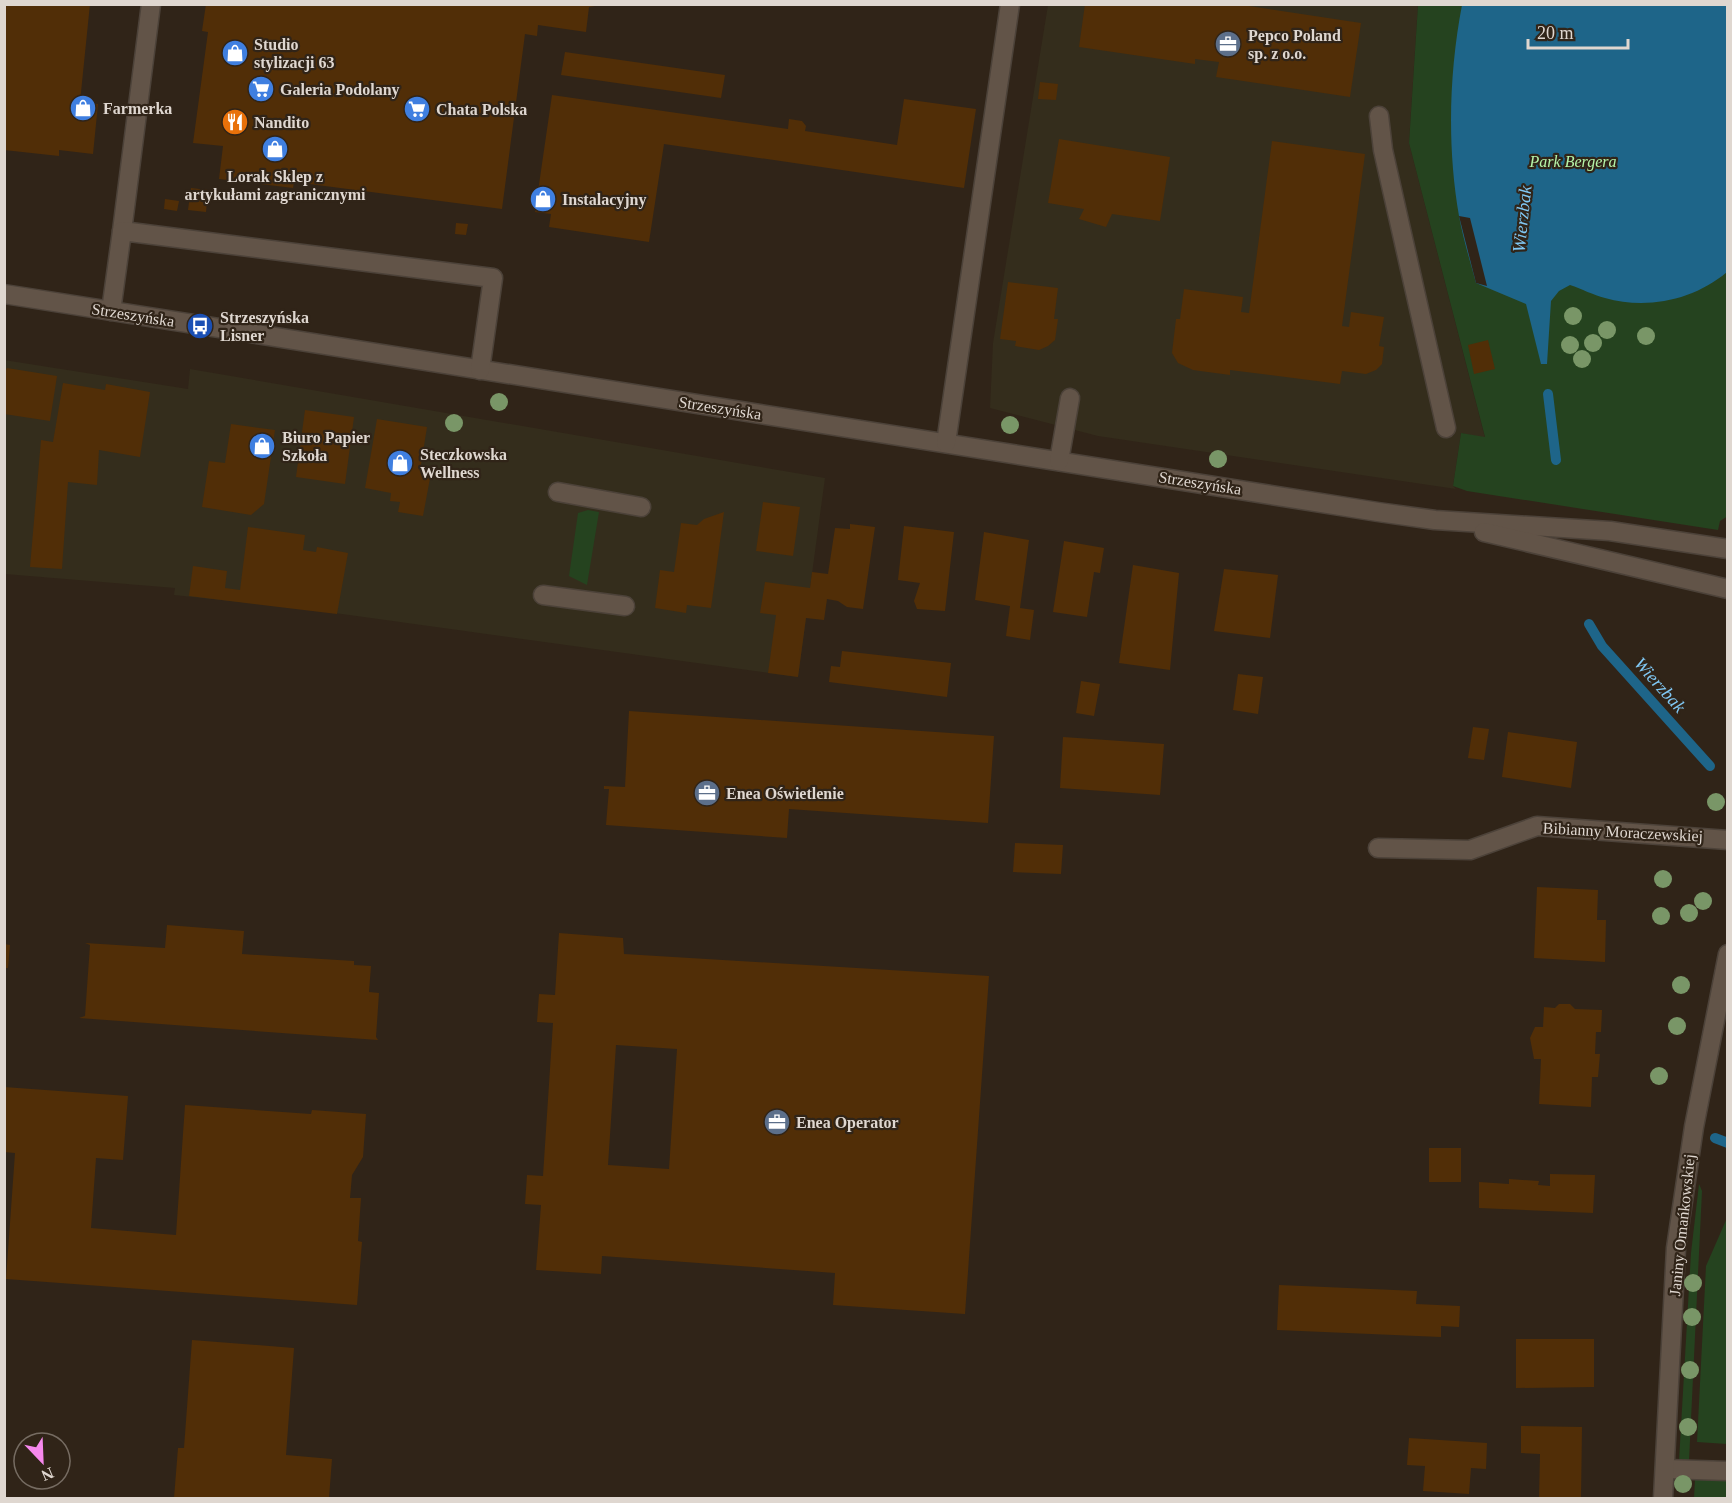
<svg xmlns="http://www.w3.org/2000/svg" width="1732" height="1503" viewBox="0 0 1732 1503" font-family="Georgia,serif">
<style>
.commercial{fill:#342d1c}
.green{fill:#25431f}
.water{fill:#1e6589}
.pier{fill:#302418}
.lines{fill:none;stroke-linecap:round;stroke-linejoin:round}
.stream{stroke:#1e6589;stroke-width:10}
.building{fill:#512e07;fill-rule:evenodd}
.minor-casing{stroke:#4c4239;stroke-width:21}
.minor{stroke:#625448;stroke-width:18}
.tree{fill:#799667}
.labels{text-anchor:middle;dominant-baseline:central;stroke-width:4.5;stroke-linejoin:round;paint-order:stroke}
.poi-label{font-size:16px;font-weight:bold;fill:#dfd7d0;stroke:#302418;text-anchor:start}
.park-label{font-size:16px;font-style:italic;fill:#b5f4a8;stroke:#302418}
.street-label{font-size:16px;fill:#dfd7d0;stroke:#302418}
.water-label{font-size:18px;font-style:italic;fill:#80c8f4;stroke:#302418}
</style>
<rect width="100%" height="100%" fill="#302418"/>
<!-- commercial -->
<g class="commercial">
<polygon points="1048,5 1418,5 1409,143 1485,438 1461,433 1453,486 1456,489 1098,436 990,408 993,343"/>
<polygon points="4,360 188,389 190,369 825,478 798,677 306,609 174,595 175,588 5,574"/>
</g>
<!-- green -->
<g class="green">
<polygon points="1418,5 1727,5 1728,516 1720,521 1718,530 1467,491 1453,486 1461,433 1485,437 1409,143"/>
<polygon points="588,510 599,512 587,585 569,576 578,513"/>
<polygon points="1699,1184 1702,1191 1689,1461 1679,1461 1691,1253"/>
<polygon points="1727,1218 1727,1444 1697,1442 1706,1266"/>
<polygon points="1695,1479 1727,1481 1727,1498 1694,1498"/>
</g>
<!-- water -->
<path class="water" d="M1462,5H1727V272C1694,300 1647,310 1605,298C1593,295 1582,289 1570,285L1559,291L1551,301L1547,364H1541L1526,304L1476,283C1470,261 1463,238 1459,216C1447,147 1449,73 1462,5Z"/>
<!-- pier -->
<polygon class="pier" points="1459,216 1470,218 1487,286 1476,283"/>
<g class="lines">
<!-- stream -->
<g class="stream">
<polyline points="1548,394 1556,460"/>
<polyline points="1589,624 1602,646 1710,766"/>
<polyline points="1715,1138 1728,1143"/>
</g>
</g>
<!-- building -->
<g class="building">
<polygon points="4,4 90,4 80,102 98,104 93,154 59,150 59,156 4,150"/>
<polygon points="206,4 595,4 595,6 589,7 586,32 538,25 537,36 525,34 502,209 294,182 293,188 219,179 223,146 193,143 208,32 202,31"/>
<polygon points="1085,4 1236,4 1361,23 1350,97 1216,77 1219,62 1195,59 1195,64 1079,47"/>
<polygon points="565,52 725,75 721,98 561,75"/>
<polygon points="1040,82 1058,84 1056,100 1038,99"/>
<polygon points="552,95 788,129 789,119 802,121 806,126 805,131 897,145 904,99 976,109 964,188 664,144 649,242 549,227 551,214 535,212"/>
<polygon points="1059,139 1170,157 1160,221 1112,214 1106,227 1079,219 1084,209 1048,203"/>
<polygon points="1272,141 1365,154 1342,326 1349,327 1351,312 1384,317 1379,346 1384,347 1382,364 1376,370 1366,374 1342,371 1340,384 1230,370 1230,375 1193,370 1178,363 1172,353 1176,319 1180,319 1184,289 1243,297 1241,312 1249,313"/>
<polygon points="191,188 208,190 206,212 188,210"/>
<polygon points="165,199 179,201 177,211 164,209"/>
<polygon points="456,223 468,224 466,235 455,234"/>
<polygon points="1008,282 1058,288 1054,319 1058,319 1055,340 1048,346 1039,350 1015,346 1016,341 1000,339"/>
<polygon points="1488,340 1495,369 1474,374 1468,345"/>
<polygon points="7,368 57,376 50,421 4,414 4,373"/>
<polygon points="63,383 105,390 106,384 150,392 140,457 99,450 97,485 68,482 62,569 30,567 41,440 53,442"/>
<polygon points="305,410 354,417 345,484 296,477"/>
<polygon points="377,419 427,427 420,471 431,473 423,516 398,512 400,502 390,501 391,493 365,488"/>
<polygon points="231,424 275,430 264,504 251,515 202,507 209,461 225,463"/>
<polygon points="763,502 800,507 793,556 756,551"/>
<polygon points="724,512 711,608 687,605 686,613 655,608 660,570 674,572 681,523 697,525 704,519"/>
<polygon points="850,524 875,527 863,609 847,607 838,601 827,599 824,620 806,618 798,677 768,673 776,615 760,613 765,582 810,588 812,572 828,574 835,528 850,529"/>
<polygon points="904,526 954,532 945,611 917,609 914,601 920,583 898,580"/>
<polygon points="248,527 305,535 303,550 316,552 317,547 348,553 337,614 189,596 193,566 227,571 225,588 240,590"/>
<polygon points="984,532 1029,540 1020,608 1034,610 1030,640 1006,636 1010,606 975,600"/>
<polygon points="1064,541 1104,548 1100,573 1094,572 1087,617 1053,612"/>
<polygon points="1133,565 1179,573 1170,670 1119,663"/>
<polygon points="1224,569 1278,575 1270,638 1214,631"/>
<polygon points="842,651 951,663 947,697 829,682 831,666 840,667"/>
<polygon points="1238,674 1263,677 1258,714 1233,710"/>
<polygon points="1081,681 1100,684 1094,716 1076,713"/>
<polygon points="629,711 994,736 988,823 789,809 787,838 606,825 609,789 604,789 604,786 625,787"/>
<polygon points="1473,727 1489,729 1484,760 1468,758"/>
<polygon points="1508,732 1577,742 1571,788 1502,777"/>
<polygon points="1063,737 1164,744 1160,795 1060,788"/>
<polygon points="1015,843 1063,845 1061,874 1013,872"/>
<polygon points="1537,887 1598,890 1597,920 1606,920 1605,962 1534,958"/>
<polygon points="167,925 244,931 242,954 354,961 354,965 371,966 369,992 379,993 376,1037 378,1040 79,1018 85,1016 90,945 85,943 165,948"/>
<path d="M559,933L623,938L624,954L989,976L965,1314L833,1305L835,1273L602,1256L601,1274L536,1270L541,1205L525,1204L527,1175L543,1176L553,1023L537,1022L539,994L555,995ZM616,1045L677,1049L669,1169L608,1165Z"/>
<polygon points="4,944 10,945 8,968 4,968"/>
<polygon points="1559,1004 1570,1004 1575,1009 1602,1010 1601,1032 1596,1032 1595,1054 1600,1054 1598,1077 1592,1077 1591,1107 1539,1104 1541,1059 1534,1059 1530,1038 1535,1027 1543,1027 1544,1007 1555,1008"/>
<polygon points="4,1087 128,1096 123,1160 96,1158 91,1228 176,1235 185,1105 311,1114 312,1110 366,1114 363,1157 352,1175 350,1198 361,1198 358,1241 362,1242 357,1305 6,1279 15,1153 4,1152"/>
<rect x="1429" y="1148" width="32" height="34"/>
<polygon points="1550,1174 1595,1175 1593,1213 1479,1208 1479,1182 1509,1184 1509,1179 1539,1181 1538,1185 1550,1186"/>
<polygon points="1279,1285 1417,1291 1416,1304 1460,1306 1459,1327 1441,1326 1441,1337 1277,1330"/>
<polygon points="1516,1339 1594,1339 1594,1387 1516,1388"/>
<polygon points="192,1340 294,1348 286,1455 332,1459 329,1498 174,1498 178,1448 184,1448"/>
<polygon points="1521,1426 1582,1427 1581,1498 1539,1498 1540,1454 1521,1453"/>
<polygon points="1409,1438 1487,1443 1486,1469 1471,1468 1469,1494 1423,1491 1425,1466 1407,1465"/>
</g>
<g class="lines">
<defs>
<g id="minor">
<polyline points="1379,116 1383,150 1446,428"/>
<polyline points="122,231 151,4"/>
<polyline points="4,294 1378,512 1435,520 1610,531 1728,549"/>
<polyline points="111,311 122,231 493,278 480,370"/>
<polyline points="946,443 1010,4"/>
<polyline points="1059,461 1070,398"/>
<polyline points="558,492 641,507"/>
<polyline points="1484,532 1728,589"/>
<polyline points="543,595 625,606"/>
<polyline points="1378,848 1470,850 1537,826 1728,840"/>
<polyline points="1665,1469 1728,1471"/>
<polyline points="1663,1498 1676,1248 1694,1127 1728,954"/>
</g>
</defs>
<!-- minor casing -->
<use href="#minor" class="minor-casing"/>
<!-- minor -->
<use href="#minor" class="minor"/>
</g>
<!-- trees -->
<g class="tree">
<circle cx="1573" cy="316" r="9"/>
<circle cx="1607" cy="330" r="9"/>
<circle cx="1646" cy="336" r="9"/>
<circle cx="1593" cy="343" r="9"/>
<circle cx="1570" cy="345" r="9"/>
<circle cx="1582" cy="359" r="9"/>
<circle cx="499" cy="402" r="9"/>
<circle cx="454" cy="423" r="9"/>
<circle cx="1010" cy="425" r="9"/>
<circle cx="1218" cy="459" r="9"/>
<circle cx="1716" cy="802" r="9"/>
<circle cx="1663" cy="879" r="9"/>
<circle cx="1703" cy="901" r="9"/>
<circle cx="1689" cy="913" r="9"/>
<circle cx="1661" cy="916" r="9"/>
<circle cx="1681" cy="985" r="9"/>
<circle cx="1677" cy="1026" r="9"/>
<circle cx="1659" cy="1076" r="9"/>
<circle cx="1693" cy="1283" r="9"/>
<circle cx="1692" cy="1317" r="9"/>
<circle cx="1690" cy="1370" r="9"/>
<circle cx="1688" cy="1427" r="9"/>
<circle cx="1683" cy="1484" r="9"/>
</g>
<!-- icons -->
<defs>
<symbol id="office-disc" viewBox="-11 -11 22 22"><circle r="9.5" fill="#5c6f8a" stroke="#302418"/><path d="M-6-3h4V-5.5h4V-3h4V5H-6ZM-1-4.5V-3h2v-1.5ZM-6 0V1H6V0Z" fill="#fff"/></symbol>
<symbol id="shop-disc" viewBox="-11 -11 22 22"><circle r="9.5" fill="#3f7fe0" stroke="#302418"/><path d="M-5-2.5h2.3a2.7 3.5 0 0 1 5.4 0H5L5.5 6h-11ZM-1.5-2.5h3a1.5 2.3 0 0 0-3 0Z" fill="#fff"/></symbol>
<symbol id="supermarket-disc" viewBox="-11 -11 22 22"><circle r="9.5" fill="#3f7fe0" stroke="#302418"/><path d="M-6-5.5h2.5l.6 2H6L4.5 2H-2.5L-4.4-4H-6ZM-1.5 3.2a1.3 1.3 0 1 0 .1 0ZM3 3.2a1.3 1.3 0 1 0 .1 0Z" fill="#fff"/></symbol>
<symbol id="restaurant-disc" viewBox="-11 -11 22 22"><circle r="9.5" fill="#e8710a" stroke="#302418"/><path d="M-5-6h1v4h1v-4h1v4h1v-4h1v5L-1.5 .5V6h-2V.5L-5-1ZM5-6V6H3V1.5H1.5Q1.5-4 5-6Z" fill="#fff"/></symbol>
<symbol id="bus-disc" viewBox="-11 -11 22 22"><circle r="9.5" fill="#1a4fb4" stroke="#302418"/><path d="M-5-6H5V4H4V6H2V4H-2V6H-4V4H-5ZM-3.5-4V0h7V-4ZM-3.5 1.2v1.5H-2V1.2ZM2 1.2v1.5H3.5V1.2Z" fill="#fff"/></symbol>
</defs>
<g fill-rule="evenodd">
<use href="#office-disc" x="1213" y="29" width="30" height="30"/>
<use href="#shop-disc" x="220" y="38" width="30" height="30"/>
<use href="#supermarket-disc" x="246" y="74" width="30" height="30"/>
<use href="#shop-disc" x="68" y="93" width="30" height="30"/>
<use href="#supermarket-disc" x="402" y="94" width="30" height="30"/>
<use href="#restaurant-disc" x="220" y="107" width="30" height="30"/>
<use href="#shop-disc" x="260" y="134" width="30" height="30"/>
<use href="#shop-disc" x="528" y="184" width="30" height="30"/>
<use href="#bus-disc" x="185" y="311" width="30" height="30"/>
<use href="#shop-disc" x="247" y="431" width="30" height="30"/>
<use href="#shop-disc" x="385" y="448" width="30" height="30"/>
<use href="#office-disc" x="692" y="778" width="30" height="30"/>
<use href="#office-disc" x="762" y="1107" width="30" height="30"/>
</g>
<g class="labels">
<!-- poi labels -->
<g class="poi-label">
<text x="1248" y="35">Pepco Poland<tspan x="1248" dy="18">sp. z o.o.</tspan></text>
<text x="254" y="44">Studio<tspan x="254" dy="18">stylizacji 63</tspan></text>
<text x="280" y="89">Galeria Podolany</text>
<text x="103" y="108">Farmerka</text>
<text x="436" y="109">Chata Polska</text>
<text x="254" y="122">Nandito</text>
<text x="275" y="176" text-anchor="middle">Lorak Sklep z<tspan x="275" dy="18">artykułami zagranicznymi</tspan></text>
<text x="562" y="199">Instalacyjny</text>
<text x="220" y="317">Strzeszyńska<tspan x="220" dy="18">Lisner</tspan></text>
<text x="282" y="437">Biuro Papier<tspan x="282" dy="18">Szkoła</tspan></text>
<text x="420" y="454">Steczkowska<tspan x="420" dy="18">Wellness</tspan></text>
<text x="726" y="793">Enea Oświetlenie</text>
<text x="796" y="1122">Enea Operator</text>
</g>
<!-- park labels -->
<g class="park-label">
<text x="1573" y="161">Park Bergera</text>
</g>
<!-- street labels -->
<g class="street-label">
<text transform="translate(133 315) rotate(9)">Strzeszyńska</text>
<text transform="translate(720 408) rotate(9)">Strzeszyńska</text>
<text transform="translate(1200 483) rotate(9)">Strzeszyńska</text>
<text transform="translate(1623 832) rotate(3)">Bibianny Moraczewskiej</text>
<text transform="translate(1682 1225) rotate(-84)">Janiny Omańkowskiej</text>
</g>
<!-- water labels -->
<g class="water-label">
<text transform="translate(1522 219) rotate(-84)">Wierzbak</text>
<text transform="translate(1660 685) rotate(48)">Wierzbak</text>
</g>
</g>
<!-- border -->
<rect width="1732" height="1503" fill="none" stroke="#dfd7d0" stroke-width="12"/>
<!-- north arrow -->
<g transform="translate(42 1461) rotate(157)"><circle r="28" fill="#302418" stroke="#766c62" stroke-width="1.5"/>
<path d="M0-4.5L10 22L0 15L-10 22Z" fill="#f688ed"/>
<text y="-9" font-size="16" font-weight="bold" text-anchor="middle" fill="#dfd7d0">N</text>
</g>
<!-- scale -->
<path d="M1528 39v9h100v-9" fill="none" stroke="#dfd7d0" stroke-width="3"/>
<text x="1537" y="39" font-size="18" fill="#dfd7d0" stroke="#302418" stroke-width="4.5" paint-order="stroke">20 m</text>
</svg>
